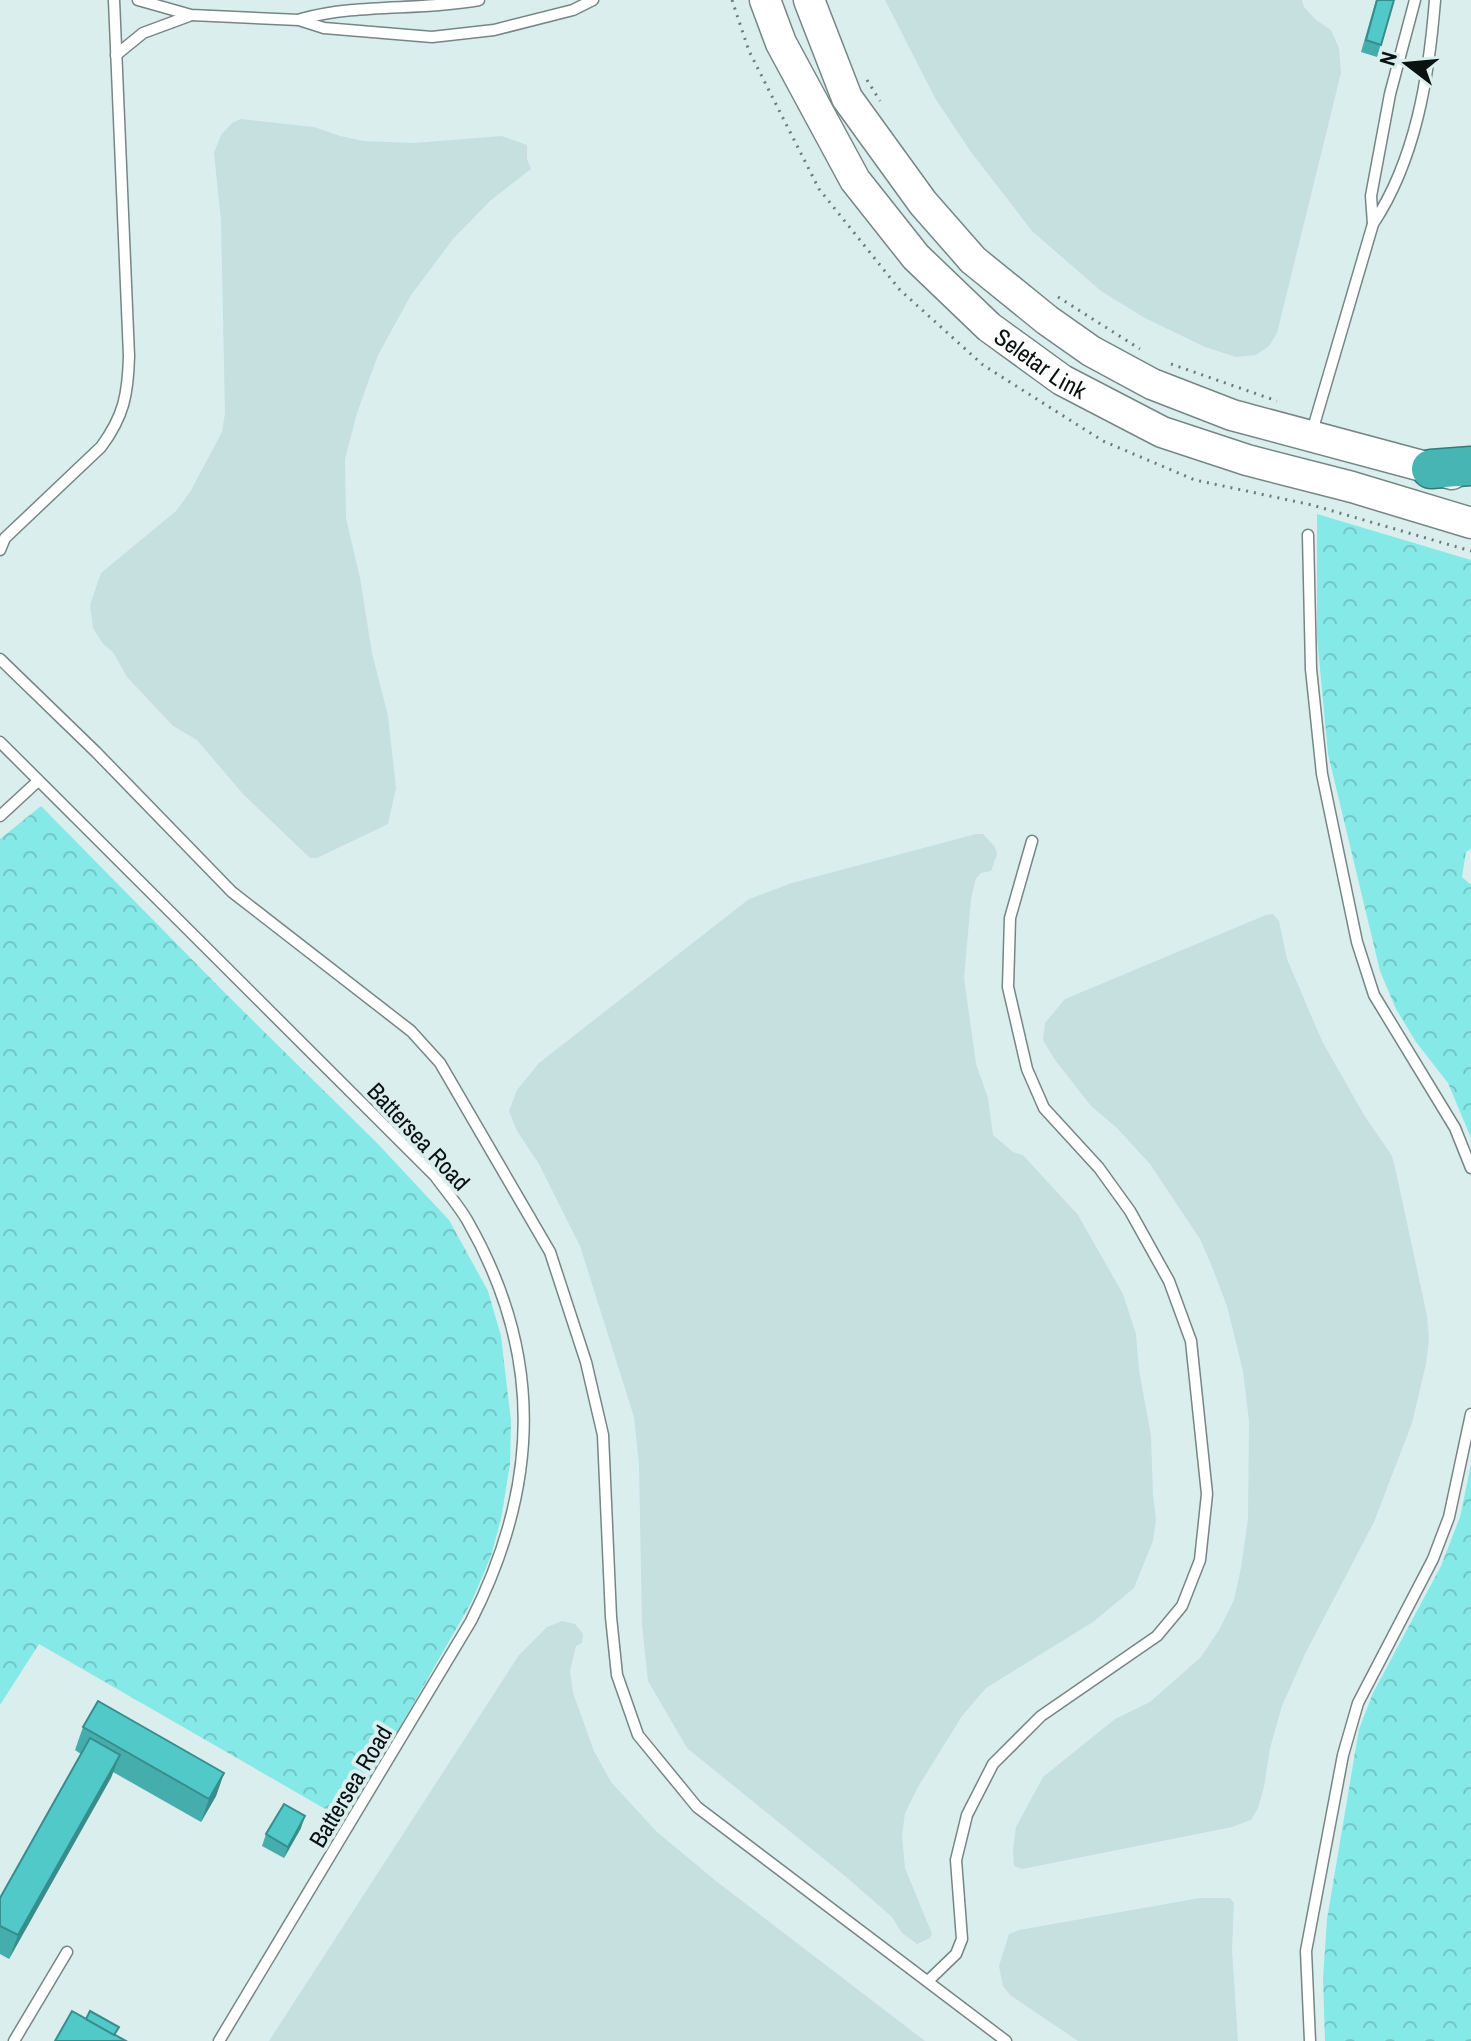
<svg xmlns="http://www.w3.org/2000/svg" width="1471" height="2041" viewBox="0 0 1471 2041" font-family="'Archivo Narrow',sans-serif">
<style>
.built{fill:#c5e0df}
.forest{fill:url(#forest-crowns)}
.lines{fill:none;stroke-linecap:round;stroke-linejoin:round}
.service-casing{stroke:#758685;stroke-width:13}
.secondary-casing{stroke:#758685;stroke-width:33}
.motorway-casing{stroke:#317c7b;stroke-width:41}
.path{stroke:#6d7a7a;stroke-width:3;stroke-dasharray:2 6;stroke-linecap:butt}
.service{stroke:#fff;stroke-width:10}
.secondary{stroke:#fff;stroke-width:30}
.motorway{stroke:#46b5b4;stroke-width:38}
.wall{fill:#45adac}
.shaded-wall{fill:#388d8c}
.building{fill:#50c9c8;stroke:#388d8c;stroke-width:2}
.labels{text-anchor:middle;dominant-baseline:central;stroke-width:8;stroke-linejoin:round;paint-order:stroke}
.street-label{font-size:24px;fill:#0a1111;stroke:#dbeeee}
</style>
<defs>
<pattern id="forest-crowns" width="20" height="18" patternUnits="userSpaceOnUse" patternTransform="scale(2)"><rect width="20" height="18" fill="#85e9e7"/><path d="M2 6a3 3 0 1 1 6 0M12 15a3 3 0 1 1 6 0" fill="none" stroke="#72c7c5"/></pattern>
</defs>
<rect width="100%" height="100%" fill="#dbeeee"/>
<!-- built -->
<g class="built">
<polygon points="885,0 1302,0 1304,7 1316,20 1331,30 1339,48 1341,73 1277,333 1269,346 1256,355 1236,357 1205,347 1143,317 1101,291 1032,231 971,152 935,98"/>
<polygon points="241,119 314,127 340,136 364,141 413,143 502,136 527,145 527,159 531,169 491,200 453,239 411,295 378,355 357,413 345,459 346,518 360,578 372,653 388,716 396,788 388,824 317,858 310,858 243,794 197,740 173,726 127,677 113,652 103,644 93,628 90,605 101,573 176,511 190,492 222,432 225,413 221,220 214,153 221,135 232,123"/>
<polygon points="976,834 983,834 995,847 997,854 991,871 981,873 976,878 971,899 964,978 976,1064 988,1098 993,1135 1013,1152 1023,1155 1078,1215 1123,1294 1136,1334 1139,1370 1151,1436 1153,1495 1156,1520 1153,1541 1134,1588 1093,1622 986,1688 962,1716 918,1787 905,1813 902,1836 905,1868 932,1934 930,1938 917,1944 902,1933 892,1917 845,1876 687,1748 648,1681 642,1625 639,1465 634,1417 580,1246 539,1164 517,1131 509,1111 517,1090 539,1063 749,899 792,883"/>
<polygon points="1273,914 1279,921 1287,959 1322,1041 1364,1115 1392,1156 1395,1167 1427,1316 1429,1339 1426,1364 1412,1423 1374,1522 1305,1654 1282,1706 1270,1748 1264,1787 1258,1808 1251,1820 1232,1827 1022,1869 1014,1866 1013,1849 1016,1827 1043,1777 1115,1719 1150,1702 1201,1657 1219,1630 1234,1600 1241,1568 1248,1519 1249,1421 1243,1371 1227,1306 1211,1264 1200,1239 1150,1164 1117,1128 1091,1106 1055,1060 1043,1040 1045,1023 1065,999 1266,915"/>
<polygon points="562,1621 575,1624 583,1634 582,1643 576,1646 570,1671 573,1693 594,1751 611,1782 657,1832 716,1881 925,2041 269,2041 519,1655 547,1627"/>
<polygon points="1200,1898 1230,1898 1234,1903 1232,1949 1238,2041 1078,2041 1010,1995 1003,1986 999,1966 1009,1934 1019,1930"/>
</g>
<!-- forest -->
<g class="forest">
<polygon points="1317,514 1471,560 1471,849 1466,852 1462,877 1471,885 1471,1138 1448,1083 1416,1042 1396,1009 1380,971 1328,754 1317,637"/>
<polygon points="41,806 226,994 378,1144 449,1220 488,1291 501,1336 511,1421 510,1464 501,1519 491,1556 471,1603 346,1821 39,1644 0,1705 0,839"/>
<polygon points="1471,1464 1471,2041 1325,2041 1323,1979 1327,1919 1359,1729 1373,1693 1441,1566 1460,1517"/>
</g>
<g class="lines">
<defs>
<g id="service">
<polyline points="138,0 191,15 299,20 324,28 432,37 494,30 573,10 593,0"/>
<path d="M301,19C359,3 420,11 479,0"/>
<polyline points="116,55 143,33 189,16"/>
<polyline points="1373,224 1371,196 1390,94 1415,0"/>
<path d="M1311,435L1373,224C1416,159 1429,76 1435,0"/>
<polyline points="1308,535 1311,669 1322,774 1357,942 1374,995 1455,1128 1471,1168"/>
<path d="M0,550L5,538L101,447C124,416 128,394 129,356L114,0"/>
<polyline points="0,659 96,752 232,892 411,1031 440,1063 550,1252 586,1362 603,1435 611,1617 617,1675 638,1735 697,1807 1006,2041"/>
<path d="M0,742L435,1176C446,1191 458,1205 467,1220C544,1354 540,1485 471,1621L219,2041"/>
<polyline points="0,816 38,781"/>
<polyline points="928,1981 956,1954 962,1939 956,1860 967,1815 993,1764 1041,1716 1157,1636 1182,1606 1200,1560 1207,1494 1191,1341 1169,1281 1130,1211 1099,1168 1044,1108 1027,1069 1008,987 1010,918 1032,841"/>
<polyline points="14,2041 67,1952"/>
<polyline points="1310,2041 1306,1951 1343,1755 1358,1703 1433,1559 1449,1517 1471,1414"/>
</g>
<g id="secondary">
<path id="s1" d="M765,0L781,43L855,180L916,257L989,327L1062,380L1162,432L1247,460L1352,487L1471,523"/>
<polyline points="809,0 847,98 923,203 973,260 1047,320 1091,351 1152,384 1232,415 1452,474"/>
</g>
<polyline id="motorway" points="1431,469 1471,466"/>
</defs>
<!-- service casing -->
<use href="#service" class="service-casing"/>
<!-- secondary casing -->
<use href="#secondary" class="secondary-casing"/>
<!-- motorway casing -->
<use href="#motorway" class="motorway-casing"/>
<!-- path -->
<g class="path">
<polyline points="732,0 749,51 819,189 900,290 983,365 1103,441 1195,480 1312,505 1471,551"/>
<polyline points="867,80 880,101"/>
<polyline points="1058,297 1140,349"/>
<polyline points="1171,364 1277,401"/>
</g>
<!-- service -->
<use href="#service" class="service"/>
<!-- secondary -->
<use href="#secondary" class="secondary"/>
<!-- motorway -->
<use href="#motorway" class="motorway"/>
</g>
<!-- wall -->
<g class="wall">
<polygon points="1376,0 1394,0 1377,57 1361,52"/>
<polygon points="83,1727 224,1773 216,1796 201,1822 113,1772 9,1959 0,1954 0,1898 81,1754 75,1750"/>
<polygon points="301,1828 284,1858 262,1846 266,1834"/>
</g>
<!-- shaded-wall -->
<g class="shaded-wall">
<polygon points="120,1755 111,1778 9,1959 18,1935"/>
<polygon points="224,1773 216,1796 201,1822 209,1799"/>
<polygon points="305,1816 301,1828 284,1858 288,1847"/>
</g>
<!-- building -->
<g class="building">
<polygon points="1377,0 1394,0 1381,45 1366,40"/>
<polygon points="98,1701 224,1773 209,1799 83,1727"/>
<polygon points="90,1738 120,1755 18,1935 0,1926 0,1898"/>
<polygon points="284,1804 305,1816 288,1847 266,1834"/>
<polygon points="72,2011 126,2041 55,2041"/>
<polygon points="90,2011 119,2027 114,2035 86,2019"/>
</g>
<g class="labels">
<!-- street labels -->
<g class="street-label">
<text stroke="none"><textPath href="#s1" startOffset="464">Seletar Link</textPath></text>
<text transform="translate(419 1136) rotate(47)">Battersea Road</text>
<text transform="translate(350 1786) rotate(-59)">Battersea Road</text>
</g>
</g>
<!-- north arrow -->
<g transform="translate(1407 64) rotate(286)" stroke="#dbeeee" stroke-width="6" paint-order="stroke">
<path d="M0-6L14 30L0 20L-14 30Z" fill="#0a1111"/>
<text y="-12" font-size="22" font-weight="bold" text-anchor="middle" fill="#0a1111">N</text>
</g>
</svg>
